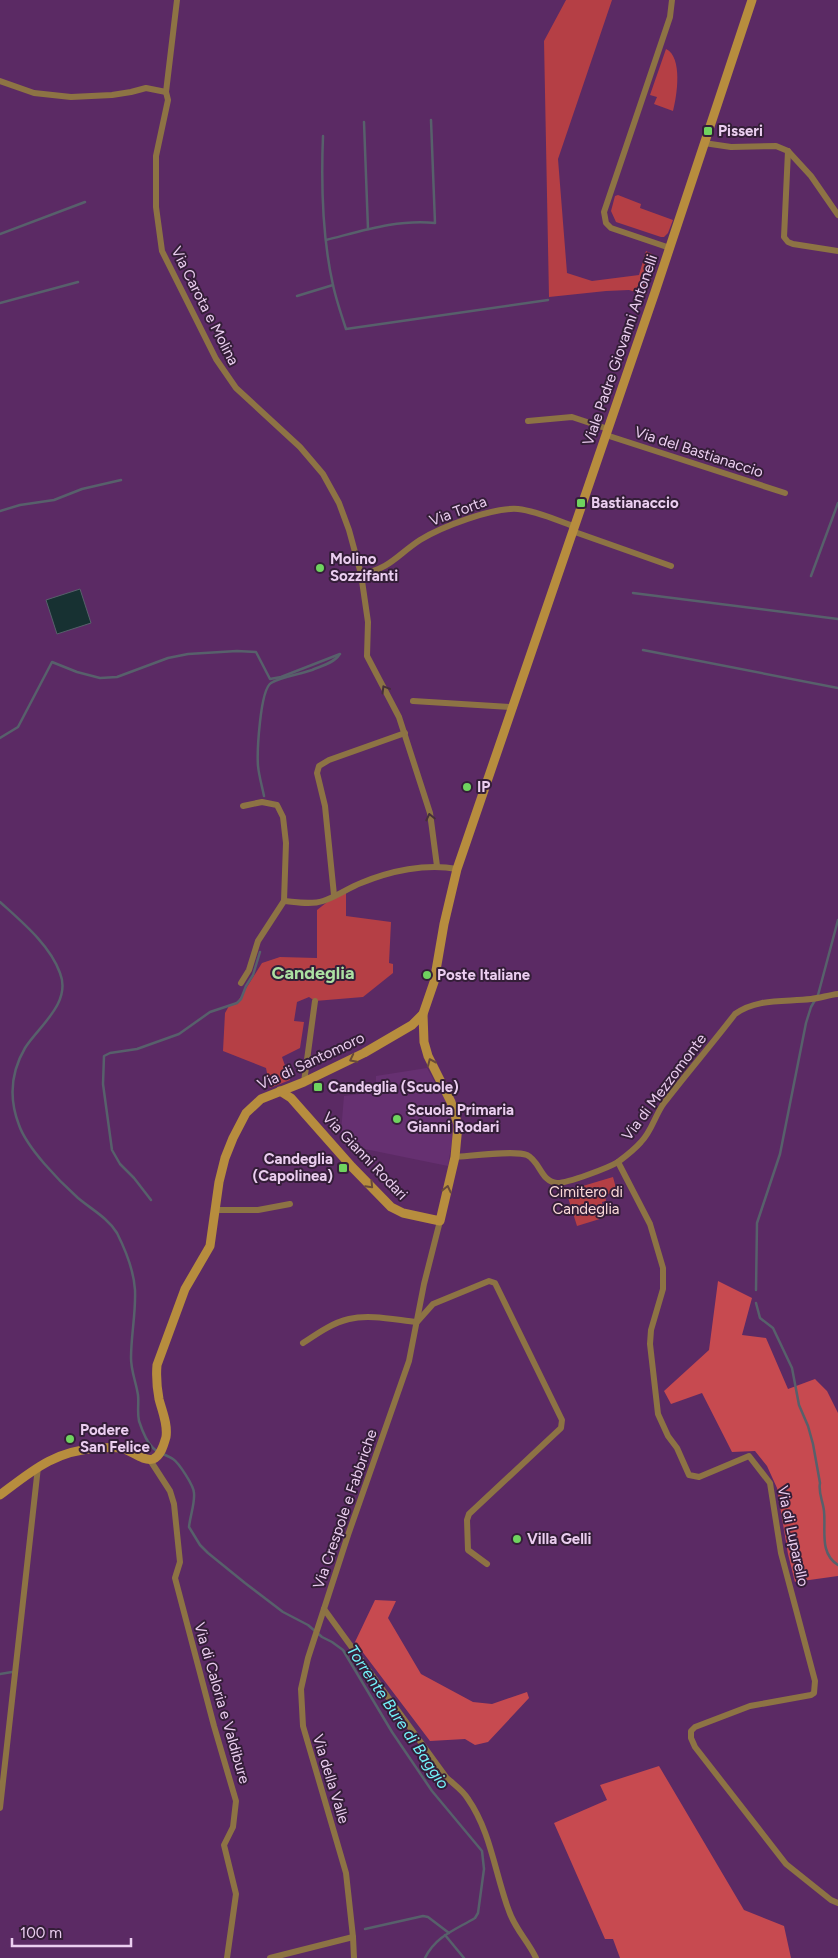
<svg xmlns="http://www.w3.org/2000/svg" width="838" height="1958" viewBox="0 0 838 1958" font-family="Figtree,sans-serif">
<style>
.built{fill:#663071}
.green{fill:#b53f45}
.forest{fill:#c74a50}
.water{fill:#173132;stroke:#57606b}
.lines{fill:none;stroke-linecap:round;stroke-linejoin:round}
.stream{stroke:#57606b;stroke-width:2.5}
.street{stroke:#8d7344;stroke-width:6}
.secondary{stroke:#b78d3e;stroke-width:9}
.oneway{stroke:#462f3a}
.oneway2{stroke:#684a3a}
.poi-dot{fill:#6fd35f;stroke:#341e38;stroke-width:2}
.labels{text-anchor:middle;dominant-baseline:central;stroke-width:4;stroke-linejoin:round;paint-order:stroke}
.poi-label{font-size:15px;font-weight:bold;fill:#ebcef0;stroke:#341e38;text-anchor:start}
.street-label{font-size:15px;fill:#ebcef0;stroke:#341e38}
.park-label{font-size:15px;fill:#fcdad9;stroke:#341e38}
.water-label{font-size:16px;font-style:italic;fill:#73f3fb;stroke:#341e38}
.quarter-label{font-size:18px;font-weight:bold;fill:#ace1a3;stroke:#341e38}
</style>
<rect width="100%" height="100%" fill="#5b2a64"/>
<!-- built -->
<polygon class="built" points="427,1068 449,1107 453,1122 453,1134 448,1166 355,1147 341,1132 344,1096 376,1092 376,1076"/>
<!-- green -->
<g class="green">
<polygon points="566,0 612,0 558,159 567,273 592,281 639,275 646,251 652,254 655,260 646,295 629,290 606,291 549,297 544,41"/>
<path d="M666,49C683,57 677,96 673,111L654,104L657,97L650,95Z"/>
<polygon points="618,195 641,204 640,208 673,220 668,233 664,237 661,237 616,222 611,211 615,196"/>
<polygon points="346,892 346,916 391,922 389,963 393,964 393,973 363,997 315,1001 309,997 297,1002 294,1021 304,1022 300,1048 282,1057 290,1080 270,1088 266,1068 223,1051 225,1013 229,1006 238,1001 262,963 280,957 317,958 317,910 331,899"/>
<polygon points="613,1177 616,1188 611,1190 611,1193 605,1195 606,1201 602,1202 603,1207 600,1208 603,1218 577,1226 566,1191"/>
</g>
<!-- forest -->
<g class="forest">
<polygon points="718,1281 752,1298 742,1335 766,1338 788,1389 815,1379 827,1391 838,1413 838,1576 795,1582 788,1554 777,1488 767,1466 755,1451 732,1452 702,1393 671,1404 664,1391 709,1350"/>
<polygon points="375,1600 396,1601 388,1618 421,1674 473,1702 492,1704 527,1692 529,1698 488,1742 475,1745 465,1739 430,1741 355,1642"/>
<polygon points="659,1766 744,1910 784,1926 791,1958 620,1958 613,1939 605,1939 554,1823 607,1800 600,1785"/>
</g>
<!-- water -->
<polygon class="water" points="80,589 91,623 57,634 46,600"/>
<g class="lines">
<!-- stream -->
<g class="stream">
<polyline points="364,122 368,229"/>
<path d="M323,136C321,185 322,236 333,285C336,299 341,314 346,329L548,300"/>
<polyline points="0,234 85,202"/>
<path d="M326,240C362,231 398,219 435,223L431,120"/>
<polyline points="297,296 333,285"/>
<polyline points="0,303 78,282"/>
<polyline points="0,511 20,505 54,500 82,489 121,480"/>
<polyline points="811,576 838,503"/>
<polyline points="633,593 838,619"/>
<polyline points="643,650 838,688"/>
<polyline points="0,738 18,727 52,662 77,672 100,678 117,677 168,658 188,654 237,651 256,652 270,679 281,677 340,654"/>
<path d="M264,796C262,786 259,776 258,766C257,752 260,690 271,683C280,677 301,674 312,670C321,666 334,663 339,655"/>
<path d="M0,902C22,922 50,945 60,973C72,1003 38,1027 25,1048C11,1072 9,1099 19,1125C27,1148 59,1181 78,1198C91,1209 108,1218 117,1233C125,1249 134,1272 135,1290C136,1313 131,1335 131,1358C131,1371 136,1382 138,1395C139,1404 137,1412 139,1421C142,1430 146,1442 153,1448C158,1453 167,1455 173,1459C179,1463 194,1486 194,1493C195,1504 190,1516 189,1527L200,1545L208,1553L245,1583L283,1612L308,1625L322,1637L332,1642L343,1650L392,1732L432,1791L482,1851L484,1869L478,1913L475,1918C455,1930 436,1936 425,1958"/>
<polyline points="151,1200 134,1178 120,1164 112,1150 103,1084 104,1056 110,1053 137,1049 179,1034 210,1012 237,1003 241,999 246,986 253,975 260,952"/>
<polyline points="756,1290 757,1223 780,1154 806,1023 811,1007 818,995 838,920"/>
<path d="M756,1303L760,1318L773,1328L792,1368L799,1405L808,1426L813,1444L820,1483C818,1493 823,1501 824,1511C826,1530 819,1553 838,1565"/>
<polyline points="0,1674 12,1672"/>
<polyline points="365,1929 423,1916 428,1917 449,1933"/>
<polyline points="445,1935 464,1958"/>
</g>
<!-- street -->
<g class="street">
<polyline points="177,0 166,92 168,100 156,156 156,207 162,251 216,359 236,388 300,447 323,474 339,503 349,530 361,574 368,622 367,656 399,717 430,813 437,866"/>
<polyline points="0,81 34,93 71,97 112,95 131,92 146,88 166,92"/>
<polyline points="704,143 731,147 776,146 788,151 811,176 838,215"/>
<polyline points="788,151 784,237 788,242 793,244 838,251"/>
<polyline points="670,248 611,228 606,223 604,212 670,17 672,0"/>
<polyline points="528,421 572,417 608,429"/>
<polyline points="606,435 785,493"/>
<polyline points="572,531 671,566"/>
<path d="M361,574C390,569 397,555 420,540C441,527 493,507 518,509C537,511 556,520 573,526"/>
<polyline points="413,701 511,707"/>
<polyline points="334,895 325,806 317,773 319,766 329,760 405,733"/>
<path d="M284,901C296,902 311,905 323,901C336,897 348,888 361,883C390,871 426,863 457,869"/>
<polyline points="241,983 249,970 258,941 284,901 286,843 283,817 277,805 262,802 243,806"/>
<polyline points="304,1082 315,1001"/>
<path d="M455,1157C471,1156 515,1150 527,1155C540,1161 541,1182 557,1183C568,1183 608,1168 618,1162C626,1156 635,1149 641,1142C652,1131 655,1115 664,1103C687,1073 712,1044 735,1014C757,998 785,1002 811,999C820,998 829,995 838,994"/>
<polyline points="618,1162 650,1224 663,1268 663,1289 651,1330 650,1344 658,1414 668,1436 677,1448 689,1475 699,1477 749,1456 770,1483 781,1553 815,1681 814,1693 811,1695 750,1706 695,1727 691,1731 691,1738 695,1747 786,1864 831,1900 838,1903"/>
<polyline points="216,1210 258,1210 290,1204"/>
<path d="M303,1343C318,1333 332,1323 349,1319C370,1314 396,1320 417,1322L433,1304L489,1281L495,1283L562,1420L561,1428L469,1514L467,1520L468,1550L487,1564"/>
<polyline points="150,1460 170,1491 174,1504 180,1562 175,1578 214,1726 236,1801 233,1827 224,1845 236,1894 227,1958"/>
<path d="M324,1609L446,1777C453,1784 463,1790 468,1799C491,1832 495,1874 509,1911C515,1929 528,1941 536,1958"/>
<polyline points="0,1808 38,1467"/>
<polyline points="270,1958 353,1937"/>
<polyline points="354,1958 353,1937 346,1873 303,1726 301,1689 308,1658 348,1535 409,1361 424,1284 440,1221"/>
</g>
<!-- secondary -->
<g class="secondary">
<polyline points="280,1091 291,1098 352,1167 391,1207 403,1213 440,1221 455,1157 458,1125 451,1102 428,1056 424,1042 423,1014 434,982 444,924 457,869 655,292 752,0"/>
<path d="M0,1495C33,1470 54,1451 98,1448C105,1448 113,1447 121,1448C131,1450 143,1462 153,1459C161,1456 164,1444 166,1437C168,1424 162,1411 159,1399C157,1388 156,1376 157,1365L185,1289L210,1246L219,1182L225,1158L233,1138L246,1113L261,1099L304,1082L364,1053L412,1025L423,1014"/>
</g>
</g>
<!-- one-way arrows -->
<defs><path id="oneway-chevron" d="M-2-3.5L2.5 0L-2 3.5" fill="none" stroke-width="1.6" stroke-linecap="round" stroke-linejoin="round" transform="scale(1.25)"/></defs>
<g class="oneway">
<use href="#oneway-chevron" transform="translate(385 689) rotate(-121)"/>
<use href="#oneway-chevron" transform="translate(430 817) rotate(-103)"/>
</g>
<g class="oneway2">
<use href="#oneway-chevron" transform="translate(353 1059) rotate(153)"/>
<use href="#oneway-chevron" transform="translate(431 1062) rotate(-114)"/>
<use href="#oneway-chevron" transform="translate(370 1185) rotate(46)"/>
<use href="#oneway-chevron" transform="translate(447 1189) rotate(-77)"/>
</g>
<!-- markers -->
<g class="poi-dot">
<rect x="703" y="126" width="10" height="10" rx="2.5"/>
<rect x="576" y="498" width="10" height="10" rx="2.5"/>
<circle cx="320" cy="568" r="5"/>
<circle cx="467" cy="787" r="5"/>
<circle cx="427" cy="975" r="5"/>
<rect x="313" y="1082" width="10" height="10" rx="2.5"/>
<circle cx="397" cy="1119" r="5"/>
<rect x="338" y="1163" width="10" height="10" rx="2.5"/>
<circle cx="70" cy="1439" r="5"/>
<circle cx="517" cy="1539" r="5"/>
</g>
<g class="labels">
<!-- poi labels -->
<g class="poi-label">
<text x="718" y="131">Pisseri</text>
<text x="591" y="503">Bastianaccio</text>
<text x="330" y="559">Molino<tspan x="330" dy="17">Sozzifanti</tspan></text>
<text x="477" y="787">IP</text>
<text x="437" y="975">Poste Italiane</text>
<text x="328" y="1087">Candeglia (Scuole)</text>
<text x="407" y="1110">Scuola Primaria<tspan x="407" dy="17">Gianni Rodari</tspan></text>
<text x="333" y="1159" text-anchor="end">Candeglia<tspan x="333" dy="17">(Capolinea)</tspan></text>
<text x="80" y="1430">Podere<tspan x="80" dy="17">San Felice</tspan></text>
<text x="527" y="1539">Villa Gelli</text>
</g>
<!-- street labels -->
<g class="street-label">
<text transform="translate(205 306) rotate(63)">Via Carota e Molina</text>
<text transform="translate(620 350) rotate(-71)">Viale Padre Giovanni Antonelli</text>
<text transform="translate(699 452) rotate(18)">Via del Bastianaccio</text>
<text transform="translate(458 511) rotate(-20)">Via Torta</text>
<text transform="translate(311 1061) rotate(-25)">Via di Santomoro</text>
<text transform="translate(664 1087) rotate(-53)">Via di Mezzomonte</text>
<text transform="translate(365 1156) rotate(46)">Via Gianni Rodari</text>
<text transform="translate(345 1509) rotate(-71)">Via Crespole e Fabbriche</text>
<text transform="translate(793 1536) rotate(78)">Via di Luparello</text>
<text transform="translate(222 1703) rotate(74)">Via di Caloria e Valdibure</text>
<text transform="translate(331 1779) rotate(73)">Via della Valle</text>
</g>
<!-- park labels -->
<g class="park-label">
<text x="586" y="1192">Cimitero di<tspan x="586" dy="17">Candeglia</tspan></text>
</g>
<!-- water labels -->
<g class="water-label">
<text transform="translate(398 1717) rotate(56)">Torrente Bure di Baggio</text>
</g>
<!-- quarter labels -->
<g class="quarter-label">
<text x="313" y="973">Candeglia</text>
</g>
</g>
<!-- scale -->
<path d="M12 1938v8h119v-8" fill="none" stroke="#ebcef0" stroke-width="2.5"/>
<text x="20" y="1938" font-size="15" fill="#ebcef0" stroke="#341e38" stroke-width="4" paint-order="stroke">100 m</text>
</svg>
